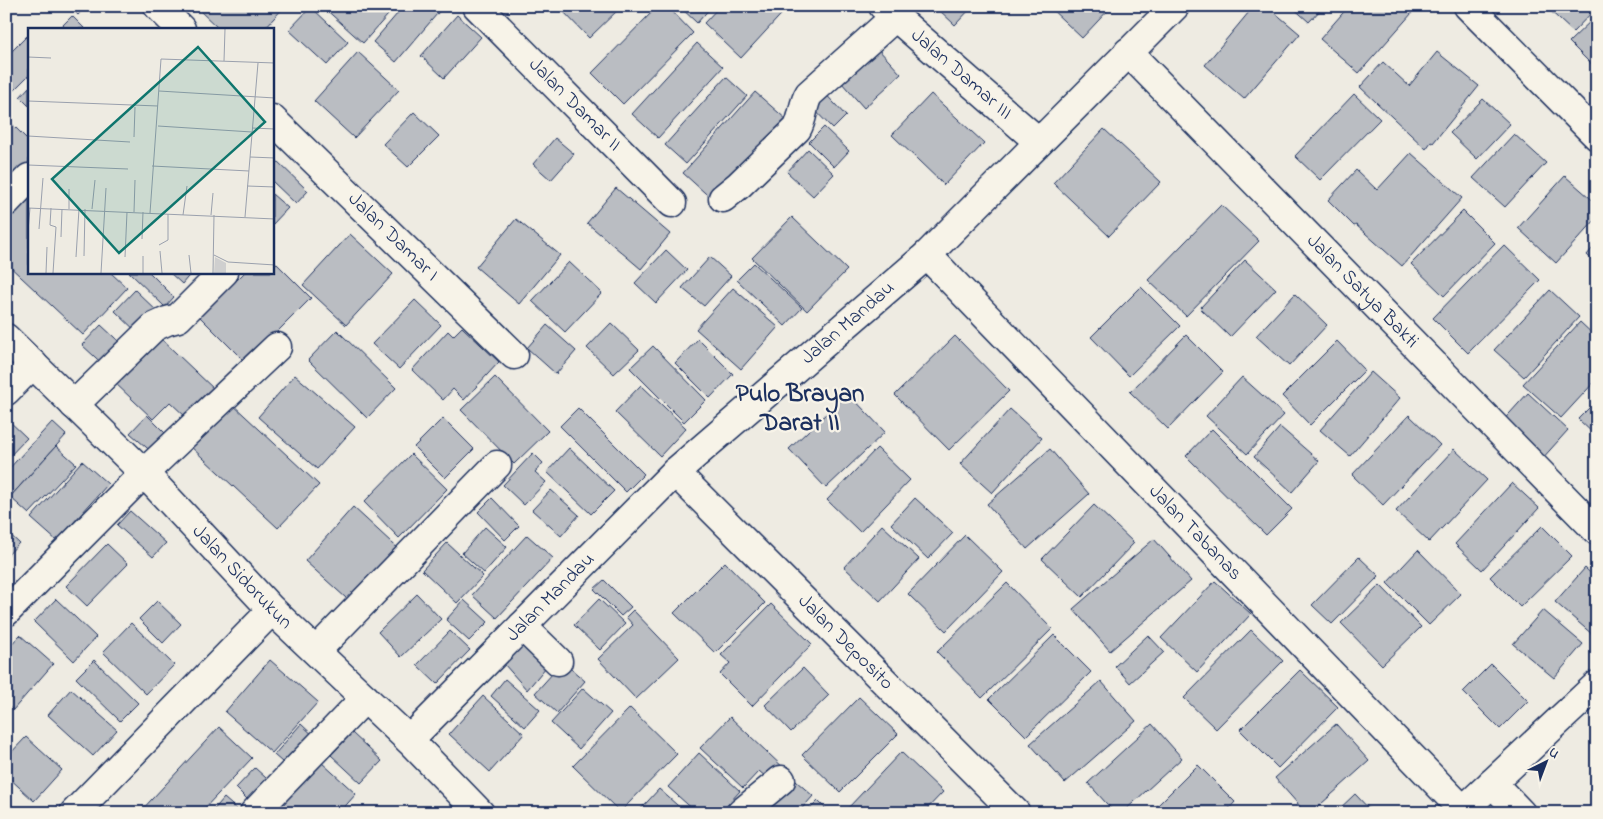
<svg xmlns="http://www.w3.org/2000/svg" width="1603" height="819" viewBox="0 0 1603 819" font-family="'Indie Flower',sans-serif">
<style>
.building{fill:#babdc2;stroke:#1b2f5e}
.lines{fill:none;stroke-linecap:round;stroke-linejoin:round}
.minor-casing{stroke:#1b2f5e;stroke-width:31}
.minor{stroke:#f7f3e8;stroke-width:28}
.labels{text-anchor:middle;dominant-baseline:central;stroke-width:4.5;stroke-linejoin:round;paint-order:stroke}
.street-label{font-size:20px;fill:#1b2f5e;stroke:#f7f3e8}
.district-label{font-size:25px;font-weight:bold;fill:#1b2f5e;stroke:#f7f3e8}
.inset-road{fill:none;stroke:#9aa0ad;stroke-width:1}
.view{fill:#0f766e;fill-opacity:0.15;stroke:#0f766e;stroke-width:2.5}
.inset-edge{fill:none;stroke:#1b2f5e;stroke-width:2.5}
</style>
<rect width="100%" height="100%" fill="#eeebe2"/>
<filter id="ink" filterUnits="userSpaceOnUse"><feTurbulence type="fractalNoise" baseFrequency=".02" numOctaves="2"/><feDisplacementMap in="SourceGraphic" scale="10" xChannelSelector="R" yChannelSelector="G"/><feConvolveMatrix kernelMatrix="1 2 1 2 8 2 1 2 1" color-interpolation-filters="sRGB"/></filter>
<g filter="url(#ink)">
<!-- building -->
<g class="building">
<polygon points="69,6 86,6 78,15"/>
<polygon points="202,6 285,6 264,29 219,29 199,10"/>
<polygon points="322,6 396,6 363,43"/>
<polygon points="404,6 443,7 396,62 373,42"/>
<polygon points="558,6 622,6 589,38"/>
<polygon points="658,6 667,6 693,33 623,104 592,73"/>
<polygon points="679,6 712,6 697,23"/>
<polygon points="720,6 789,6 741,58 704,23"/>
<polygon points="938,6 973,6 955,25 937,8"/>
<polygon points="1048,6 1112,6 1082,38"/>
<polygon points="1254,6 1267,6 1300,34 1244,99 1205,65"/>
<polygon points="1291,6 1324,6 1309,22"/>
<polygon points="1349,6 1404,6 1412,13 1359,73 1320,39"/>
<polygon points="1545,6 1597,6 1597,7 1573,32"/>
<polygon points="311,7 348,42 327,65 289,30"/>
<polygon points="457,15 481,37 444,78 421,56"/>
<polygon points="1597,15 1597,70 1569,42"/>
<polygon points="72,16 85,29 60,28"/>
<polygon points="27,36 29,38 29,75 8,96 6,93 6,57"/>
<polygon points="697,43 723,67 658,138 632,114"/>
<polygon points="878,49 901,74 864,108 841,82"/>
<polygon points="358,52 399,90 354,138 314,101"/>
<polygon points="1437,52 1479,86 1433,143 1431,142 1426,149 1360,87 1383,62 1409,86"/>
<polygon points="726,77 747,96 686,164 665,145"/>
<polygon points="29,87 29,106 20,97"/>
<polygon points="821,89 846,116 833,129 807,102"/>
<polygon points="755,92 787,120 715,202 683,173"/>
<polygon points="931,94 984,143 944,185 892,135"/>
<polygon points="1354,94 1380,119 1320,180 1295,156"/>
<polygon points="1483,99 1510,124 1477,159 1450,133"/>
<polygon points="414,112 439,136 408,167 383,144"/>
<polygon points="6,118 29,141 29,162 13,178 6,171"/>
<polygon points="824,127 849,151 834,167 809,142"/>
<polygon points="1104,129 1161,182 1109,236 1053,183"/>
<polygon points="1514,134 1546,163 1505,207 1473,178"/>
<polygon points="555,138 574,154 551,180 533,164"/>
<polygon points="808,149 834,174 813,196 787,172"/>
<polygon points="1411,153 1462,198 1402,266 1356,225 1354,226 1328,200 1356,170 1377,190"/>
<polygon points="274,158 308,191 296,204 272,181 272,161"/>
<polygon points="1565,176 1597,204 1597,218 1556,263 1518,228"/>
<polygon points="616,188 670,234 641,269 587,223"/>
<polygon points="272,194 288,208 272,225"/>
<polygon points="29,198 29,272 110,272 127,288 83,335 6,263 6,222"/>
<polygon points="1221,205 1259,241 1186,316 1148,280"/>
<polygon points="1463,211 1495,243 1444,296 1411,264"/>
<polygon points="792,217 847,270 807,311 752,258"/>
<polygon points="516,219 560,255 519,304 476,267"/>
<polygon points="350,234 393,274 346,325 303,285"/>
<polygon points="1597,243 1597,264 1587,255"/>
<polygon points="1504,245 1540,280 1468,353 1433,318"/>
<polygon points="666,250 687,270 656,303 635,283"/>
<polygon points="710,257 731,276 704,306 682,288"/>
<polygon points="272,259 311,298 246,363 200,317 245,272 272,272"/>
<polygon points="1245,260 1276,289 1230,337 1200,308"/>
<polygon points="569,262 602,293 565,332 532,301"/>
<polygon points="754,263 802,308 785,326 737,280"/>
<polygon points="129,272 149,272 174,297 165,307"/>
<polygon points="169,272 192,272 182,284"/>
<polygon points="1141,287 1180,326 1129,376 1091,337"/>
<polygon points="733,288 778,327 741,369 696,329"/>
<polygon points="135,290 161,315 141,336 115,311"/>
<polygon points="1550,290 1579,317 1524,377 1494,350"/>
<polygon points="1295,294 1327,325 1289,366 1256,336"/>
<polygon points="415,300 441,325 399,369 372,344"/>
<polygon points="1580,322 1597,338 1597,379 1561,418 1523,384"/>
<polygon points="611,323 639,350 614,374 587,348"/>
<polygon points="101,325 128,350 108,369 82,345"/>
<polygon points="547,325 576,351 556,374 527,348"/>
<polygon points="462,327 499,362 464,400 453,389 443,400 412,370 448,331 453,336"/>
<polygon points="337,330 396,388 367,418 308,360"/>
<polygon points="157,335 215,390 188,419 170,402 153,419 113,381"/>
<polygon points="1186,335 1223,372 1168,429 1130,392"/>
<polygon points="955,336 1009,391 949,450 895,395"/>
<polygon points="698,339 733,374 710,398 675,363"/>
<polygon points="1337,341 1365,370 1310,425 1282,396"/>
<polygon points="653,346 706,400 684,422 630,368"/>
<polygon points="1371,372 1400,398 1350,456 1320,430"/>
<polygon points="295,375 355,427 317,469 258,417"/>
<polygon points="495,377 548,431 514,464 461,410"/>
<polygon points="1242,377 1284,415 1247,454 1206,416"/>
<polygon points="641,385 686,428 660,456 615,412"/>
<polygon points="848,393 885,432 826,488 789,449"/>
<polygon points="1528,393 1568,430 1541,460 1500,424"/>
<polygon points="1597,400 1597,437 1578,419"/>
<polygon points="230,402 319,485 278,528 189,445"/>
<polygon points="578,408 644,474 626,492 560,426"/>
<polygon points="1010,409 1042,438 992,493 960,464"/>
<polygon points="147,415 170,438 154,454 130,433"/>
<polygon points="1409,415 1440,445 1383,505 1352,475"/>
<polygon points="6,418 27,438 6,460"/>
<polygon points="443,418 474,449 445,478 414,447"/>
<polygon points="52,422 66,435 10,497 6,494 6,472"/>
<polygon points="1280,427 1319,461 1292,492 1254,457"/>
<polygon points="1212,429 1292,509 1266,535 1186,456"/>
<polygon points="56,446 76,464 29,514 10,497"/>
<polygon points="569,448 614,491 591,514 547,472"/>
<polygon points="877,448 910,480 860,532 827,500"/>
<polygon points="1050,449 1089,494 1027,549 987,504"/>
<polygon points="1454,449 1487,480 1429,542 1396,511"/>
<polygon points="533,453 543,463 535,472 546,482 524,505 503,485"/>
<polygon points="411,454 447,489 399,538 364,502"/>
<polygon points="82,461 108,484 57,541 31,518"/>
<polygon points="1512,483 1539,508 1482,570 1455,544"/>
<polygon points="551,490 579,515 561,536 532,510"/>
<polygon points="492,498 519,526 505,540 478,512"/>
<polygon points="915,498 953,533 928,559 891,524"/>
<polygon points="1094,505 1134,543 1082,597 1042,559"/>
<polygon points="353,507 404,554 356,607 305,561"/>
<polygon points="130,511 166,543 153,557 117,525"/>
<polygon points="882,525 919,559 880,601 844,567"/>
<polygon points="1542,526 1572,556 1520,607 1490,577"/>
<polygon points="485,527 507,547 484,573 462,553"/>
<polygon points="6,531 19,543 6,557"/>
<polygon points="527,535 553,558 497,618 472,595"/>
<polygon points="965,535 1003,572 946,631 908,594"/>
<polygon points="1154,539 1191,581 1110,651 1073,609"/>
<polygon points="447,543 483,576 457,603 422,570"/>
<polygon points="107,544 128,564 87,606 66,586"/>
<polygon points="1418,550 1461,594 1429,625 1387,583"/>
<polygon points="1359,557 1379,576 1332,624 1312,605"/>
<polygon points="725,562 765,603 715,653 674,613"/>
<polygon points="1585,568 1597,579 1597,631 1593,635 1555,602"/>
<polygon points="604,580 631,607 621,616 594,589"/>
<polygon points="1215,581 1251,614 1197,672 1161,638"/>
<polygon points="1007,583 1052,629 982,698 937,652"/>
<polygon points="1380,585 1421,627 1382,665 1341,623"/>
<polygon points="417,594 441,619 401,657 378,632"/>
<polygon points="56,599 96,637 74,661 34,622"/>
<polygon points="599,599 625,624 600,650 574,625"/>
<polygon points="464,600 488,622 469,641 446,620"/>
<polygon points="157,601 181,624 163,643 139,619"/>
<polygon points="771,604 812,644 752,706 720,674 730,663 721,655"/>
<polygon points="633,610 679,658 636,699 598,659 633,625 626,617"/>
<polygon points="1543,610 1583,644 1554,678 1513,644"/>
<polygon points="131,623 174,665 146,694 103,652"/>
<polygon points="1251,630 1283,661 1216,729 1184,698"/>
<polygon points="450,631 470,650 437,684 417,665"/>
<polygon points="20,635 53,664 13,710 6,704 6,650"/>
<polygon points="1054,635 1091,672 1026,736 989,699"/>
<polygon points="1148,635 1164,652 1130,683 1115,666"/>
<polygon points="521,643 546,667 527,690 504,664"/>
<polygon points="94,660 138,703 120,721 76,678"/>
<polygon points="270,660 318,702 272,753 225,712"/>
<polygon points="563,662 585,681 557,713 535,693"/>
<polygon points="1491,664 1528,701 1500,729 1463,692"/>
<polygon points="803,668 829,695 791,732 765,705"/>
<polygon points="1300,670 1338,707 1278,768 1240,730"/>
<polygon points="505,679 540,710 525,727 491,696"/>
<polygon points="1101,681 1136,721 1065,783 1030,744"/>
<polygon points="583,688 611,713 579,749 551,723"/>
<polygon points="71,689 117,730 93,756 48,715"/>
<polygon points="483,696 524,734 490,772 449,734"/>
<polygon points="859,697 898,734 840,792 802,755"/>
<polygon points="630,708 677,754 620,812 573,766"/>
<polygon points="730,717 787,771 774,784 759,771 743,788 700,748"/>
<polygon points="301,724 317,739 290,769 274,755"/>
<polygon points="1152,724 1182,758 1122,813 1115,813 1088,783"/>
<polygon points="1336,724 1369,761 1311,813 1306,813 1275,778"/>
<polygon points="219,727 252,758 200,813 139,813"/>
<polygon points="352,733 382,761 361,783 331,755"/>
<polygon points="26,737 62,770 34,801 6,775 6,758"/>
<polygon points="901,752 943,792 923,813 851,813 847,809"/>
<polygon points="699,753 740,791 720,813 697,813 668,787"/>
<polygon points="321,762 356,794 339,813 275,813"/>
<polygon points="1198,765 1235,802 1225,813 1150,813"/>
<polygon points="255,768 276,787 256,808 236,788"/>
<polygon points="788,774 813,796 798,813 753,813"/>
<polygon points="659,789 686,813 637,813"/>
<polygon points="1355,794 1373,813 1335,813"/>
<polygon points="224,798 240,812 240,813 211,813"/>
<polygon points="818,801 830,813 806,813"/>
</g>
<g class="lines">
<defs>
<g id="minor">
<polyline points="158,6 181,29"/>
<path id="s1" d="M477,6L672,203"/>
<path id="s2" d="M883,6L1039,142"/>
<polyline points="1468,6 1597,136"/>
<path id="s3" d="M1128,52L1597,531"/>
<path id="s4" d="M272,119L514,355"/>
<path d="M723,198L739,185L797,129C804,117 802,105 809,94L895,17"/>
<polyline points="6,202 29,178"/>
<path id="s5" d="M927,255L1463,810"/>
<path id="s6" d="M6,338L144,473L272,610L409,740L480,813"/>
<polyline points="6,391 33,364"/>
<polyline points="74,405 154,327 167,321 178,318 224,272"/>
<path id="s7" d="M675,472L1016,813"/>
<polyline points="6,612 144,473 277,347"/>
<polyline points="522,626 558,661"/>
<polyline points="316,651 497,465"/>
<path id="s8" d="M409,740L675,472L927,255L1175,6"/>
<polyline points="1492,783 1521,813"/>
<polyline points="74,813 272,610"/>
<polyline points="254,813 365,698"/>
<polyline points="741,813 781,780"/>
<polyline points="1460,813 1597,685"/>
</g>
</defs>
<!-- minor casing -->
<use href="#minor" class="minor-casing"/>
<!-- minor -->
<use href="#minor" class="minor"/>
</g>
</g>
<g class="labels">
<!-- street labels -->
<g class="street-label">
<text stroke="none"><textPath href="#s2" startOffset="104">Jalan Damar III</textPath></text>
<text stroke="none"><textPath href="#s1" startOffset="139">Jalan Damar II</textPath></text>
<text stroke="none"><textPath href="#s4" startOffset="169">Jalan Damar I</textPath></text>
<text stroke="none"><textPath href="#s3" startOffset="335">Jalan Satya Bakti</textPath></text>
<text stroke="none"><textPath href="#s8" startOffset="606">Jalan Mandau</textPath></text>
<text stroke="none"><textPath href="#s5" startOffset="386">Jalan Tabanas</textPath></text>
<text stroke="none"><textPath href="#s6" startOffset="336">Jalan Sidorukun</textPath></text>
<text stroke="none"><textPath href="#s8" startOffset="201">Jalan Mandau</textPath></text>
<text stroke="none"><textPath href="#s7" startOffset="241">Jalan Deposito</textPath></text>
</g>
<!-- district labels -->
<g class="district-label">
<text x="800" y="395">Pulo Brayan<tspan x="800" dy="29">Darat II</tspan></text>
</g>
</g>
<!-- overview -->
<g transform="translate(28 28)">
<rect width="246" height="246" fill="#eeebe2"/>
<path d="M187,229L198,235V245H186Z" fill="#cfcfcf"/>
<path class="inset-road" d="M0,29L23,30M196,33L197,1M131,63L247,70M0,73L130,78M130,98L224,104M224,100L247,101M0,108L102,114M106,109L107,79M222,129L247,130M0,137L100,141M124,138L221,143M219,158L247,159M0,180L247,191M23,180L22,197L28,199L25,245M41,181V161M64,181L67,152M106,184L107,152M122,185L133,31L247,35M155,187L159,158M183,187L185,165M217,189L230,35M11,201L15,150M0,203L2,180M33,209L34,181M114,211L115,184M131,217L140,212V186M132,223L134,245M161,227L163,245M186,227L200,234L247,237M56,228L57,181M115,228V245M48,229L51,181M97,229L99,184M18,245L19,219M73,245L78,160M185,245L186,187"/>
<path class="view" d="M170,19L237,94L91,225L24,151Z"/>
<rect width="246" height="246" class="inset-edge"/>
</g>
<!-- margin -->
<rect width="1603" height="819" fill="none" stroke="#f7f3e8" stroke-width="25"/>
<rect x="12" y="12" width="1578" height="794" fill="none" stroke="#1b2f5e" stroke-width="2" filter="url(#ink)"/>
<!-- north arrow -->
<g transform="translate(1546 762) rotate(42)" stroke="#f7f3e8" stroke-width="4" paint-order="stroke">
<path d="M0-4L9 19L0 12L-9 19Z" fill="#1b2f5e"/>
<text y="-8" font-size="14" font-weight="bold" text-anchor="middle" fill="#1b2f5e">U</text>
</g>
</svg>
